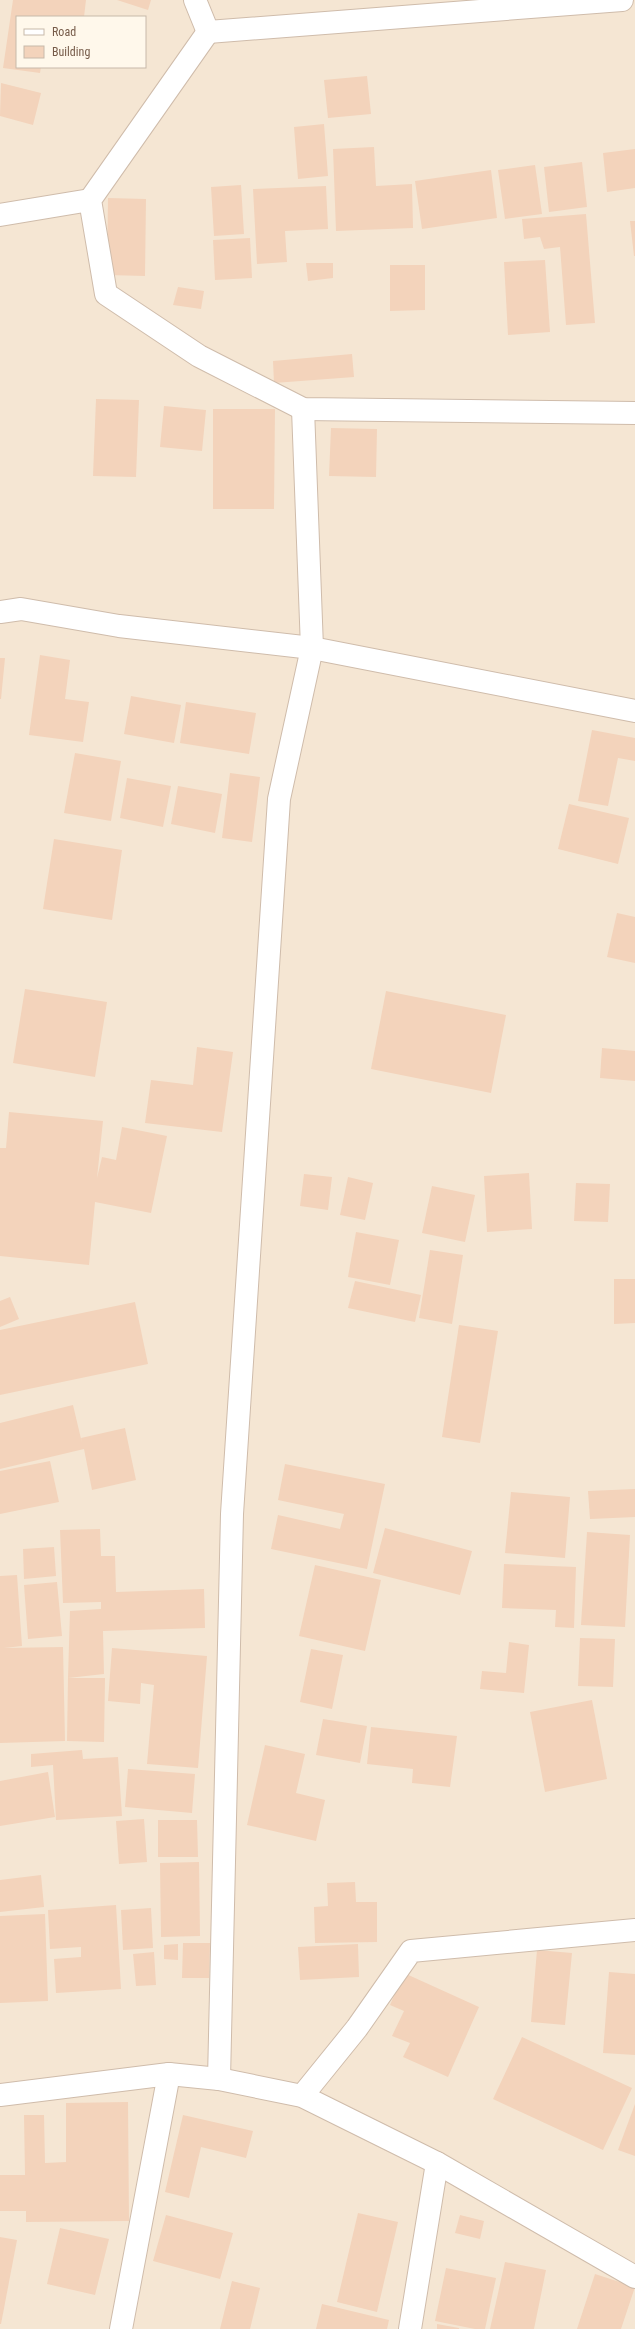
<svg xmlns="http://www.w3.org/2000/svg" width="635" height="2329" viewBox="0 0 635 2329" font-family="'Roboto Condensed',sans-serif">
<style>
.residential{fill:#f5e6d3;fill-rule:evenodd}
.building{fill:#f3d3bb}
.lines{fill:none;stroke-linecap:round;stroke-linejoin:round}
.street-casing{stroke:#cfbcab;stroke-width:24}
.street{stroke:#fff;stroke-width:22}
</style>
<rect width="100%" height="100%" fill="#fdf4e4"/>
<!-- residential -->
<path class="residential" d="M0,0H635V2329H0ZM17,17H145V67H17Z"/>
<!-- building -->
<g class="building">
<polygon points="13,0 86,0 84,17 17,17 17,67 41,67 40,73 3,68"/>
<polygon points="117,0 151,0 148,10"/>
<polygon points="367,76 371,114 328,118 324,80"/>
<polygon points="1,83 41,93 33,125 0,116"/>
<polygon points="324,124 328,176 298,179 294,127"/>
<polygon points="374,147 376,186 412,184 413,228 336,231 333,149"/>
<polygon points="635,149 635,188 607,192 603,153"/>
<polygon points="582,162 587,207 549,212 544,167"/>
<polygon points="535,165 542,214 505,219 498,170"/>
<polygon points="491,170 497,218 422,229 415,181"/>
<polygon points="241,185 244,234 214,236 211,187"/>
<polygon points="326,186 328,229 285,231 287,262 257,264 253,189"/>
<polygon points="108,198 146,199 145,276 107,275"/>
<polygon points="586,214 595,323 566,325 560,247 544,249 540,237 524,239 522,219"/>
<polygon points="630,221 635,221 635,256 634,256"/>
<polygon points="250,238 252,278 215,280 213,240"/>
<polygon points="545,260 550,332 508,335 504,262"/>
<polygon points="306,263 333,263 333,278 308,281"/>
<polygon points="390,265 425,265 425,310 390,311"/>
<polygon points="178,287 204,291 201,309 173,305"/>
<polygon points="352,354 354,377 274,383 273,361"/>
<polygon points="96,399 139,400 136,477 93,476"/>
<polygon points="164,406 206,410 202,451 160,447"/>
<polygon points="213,409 275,409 274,509 213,509"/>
<polygon points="331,428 377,429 376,477 329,476"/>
<polygon points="40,655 70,660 65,699 89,702 83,742 29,735"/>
<polygon points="0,658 5,658 1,699 0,699"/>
<polygon points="131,696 181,705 174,743 124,734"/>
<polygon points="186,702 256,713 249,754 180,743"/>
<polygon points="592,730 635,738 635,761 618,758 608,806 578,801"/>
<polygon points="75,753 121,761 111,821 64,813"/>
<polygon points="230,773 260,777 252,842 222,838"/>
<polygon points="127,778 171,786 163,827 120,818"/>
<polygon points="178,786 222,794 215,833 171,824"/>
<polygon points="569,804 629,818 618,864 558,849"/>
<polygon points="54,839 122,850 112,920 43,909"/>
<polygon points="617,913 635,917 635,963 607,957"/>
<polygon points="25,989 107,1002 95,1077 13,1063"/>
<polygon points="386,991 506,1015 491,1093 371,1069"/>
<polygon points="197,1047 233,1052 222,1132 145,1123 151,1080 193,1085"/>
<polygon points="602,1048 635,1051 635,1081 600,1078"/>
<polygon points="9,1112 103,1121 97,1178 102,1157 116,1160 122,1127 167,1136 151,1213 95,1202 89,1265 0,1256 0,1148 6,1148"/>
<polygon points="529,1173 532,1229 487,1232 484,1176"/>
<polygon points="304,1174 332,1177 328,1210 300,1206"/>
<polygon points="348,1177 373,1183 365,1220 340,1215"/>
<polygon points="576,1183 610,1184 608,1222 574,1221"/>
<polygon points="432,1186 475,1195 465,1242 422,1233"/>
<polygon points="356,1232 399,1240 390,1285 348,1277"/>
<polygon points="430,1250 463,1255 452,1324 419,1318"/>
<polygon points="614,1279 635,1279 635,1323 614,1324"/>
<polygon points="355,1281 421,1295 415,1322 348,1308"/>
<polygon points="10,1297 19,1319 0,1327 0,1301"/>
<polygon points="135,1302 148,1364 0,1395 0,1330"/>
<polygon points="459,1325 498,1331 480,1443 442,1437"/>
<polygon points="73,1405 82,1443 81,1438 125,1428 136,1480 92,1490 84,1449 0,1469 0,1423"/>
<polygon points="50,1461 59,1502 0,1514 0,1471"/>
<polygon points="285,1464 385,1484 367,1569 271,1549 278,1515 340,1529 344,1514 278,1500"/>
<polygon points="635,1489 635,1517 590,1519 588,1491"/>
<polygon points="511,1492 570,1497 565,1558 505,1553"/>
<polygon points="385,1528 472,1551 460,1595 373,1573"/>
<polygon points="100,1529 101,1556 115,1556 116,1592 204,1589 205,1628 103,1631 104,1674 68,1678 70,1611 101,1609 101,1602 63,1603 60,1530"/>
<polygon points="587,1532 630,1535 625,1627 581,1625"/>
<polygon points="54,1547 56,1576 24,1579 23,1549"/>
<polygon points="504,1564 576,1567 574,1628 555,1627 556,1610 502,1608"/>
<polygon points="315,1565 381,1580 365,1651 299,1636"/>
<polygon points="17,1575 22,1646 4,1648 63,1647 65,1741 0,1743 0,1576"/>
<polygon points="57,1582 62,1636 28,1639 24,1585"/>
<polygon points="580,1638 615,1639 613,1687 578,1686"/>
<polygon points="509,1642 529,1645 524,1693 480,1689 482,1671 506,1673"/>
<polygon points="112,1648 207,1656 198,1768 147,1764 154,1685 141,1683 140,1704 108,1701"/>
<polygon points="311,1649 343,1655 332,1709 300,1702"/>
<polygon points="68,1678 105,1678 104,1742 67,1741"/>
<polygon points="592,1700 607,1779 545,1792 530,1712"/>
<polygon points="323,1719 367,1726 360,1763 316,1755"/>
<polygon points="371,1727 457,1736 450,1787 412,1783 413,1769 367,1764"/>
<polygon points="265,1745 305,1754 296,1793 325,1800 316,1841 247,1825"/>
<polygon points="82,1750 83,1759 118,1757 122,1816 56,1820 53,1765 31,1767 31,1754"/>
<polygon points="128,1769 195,1774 192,1813 125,1807"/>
<polygon points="48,1772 55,1817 0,1826 0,1781"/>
<polygon points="144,1819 147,1862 119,1864 116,1821"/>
<polygon points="158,1820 197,1820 198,1857 158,1857"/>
<polygon points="199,1862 200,1936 161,1937 160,1863"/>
<polygon points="41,1875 44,1907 0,1912 0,1880"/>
<polygon points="355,1882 356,1902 377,1902 377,1942 315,1943 314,1907 328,1906 327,1883"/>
<polygon points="116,1905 121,1989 56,1993 54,1959 81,1957 81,1947 50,1949 48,1910"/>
<polygon points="151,1908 153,1948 123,1950 121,1910"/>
<polygon points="45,1914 48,2001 0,2003 0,1916"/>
<polygon points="183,1943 210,1943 209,1978 182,1978"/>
<polygon points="178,1944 178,1960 164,1959 164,1945"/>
<polygon points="358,1944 359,1977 300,1980 298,1947"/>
<polygon points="537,1950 572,1953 565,2025 531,2022"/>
<polygon points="154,1952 156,1985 136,1986 133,1954"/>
<polygon points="609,1972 635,1974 635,2055 603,2053"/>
<polygon points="404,1973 479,2007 448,2077 403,2057 410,2043 392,2036 404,2011 390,2005"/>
<polygon points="522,2037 632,2088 603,2150 493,2099"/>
<polygon points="128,2102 129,2221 26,2222 26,2211 0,2211 0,2175 25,2175 24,2115 44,2115 45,2163 66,2162 66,2103"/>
<polygon points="635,2104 635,2156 618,2150"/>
<polygon points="183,2115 253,2131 246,2158 201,2147 189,2198 165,2192"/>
<polygon points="358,2213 398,2222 377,2312 337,2302"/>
<polygon points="166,2215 233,2233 220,2279 153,2261"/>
<polygon points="460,2215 484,2221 480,2239 455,2233"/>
<polygon points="60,2228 109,2239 95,2295 47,2284"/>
<polygon points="0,2237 17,2240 1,2324 0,2324"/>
<polygon points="505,2262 546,2270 534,2329 490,2329"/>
<polygon points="446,2268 496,2278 485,2329 475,2329 435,2321"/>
<polygon points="595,2274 635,2287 621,2329 577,2329"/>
<polygon points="232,2281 260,2288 250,2329 220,2329"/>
<polygon points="322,2304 389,2320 387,2329 316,2329"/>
<polygon points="437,2324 459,2328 459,2329 437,2329"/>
</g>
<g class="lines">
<defs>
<g id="street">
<polyline points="195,0 208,32"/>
<polyline points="208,32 90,200 106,294 199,356 303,409 635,413"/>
<polyline points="208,32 622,0"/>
<polyline points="0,215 90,200"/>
<polyline points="0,612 21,609 119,626 312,648 635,711"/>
<polyline points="219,2079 232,1514 279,799 312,648 303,409"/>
<polyline points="0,2095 169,2074 219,2079 302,2096 437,2163 635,2277"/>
<polyline points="302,2096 357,2028 411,1951 635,1930"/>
<polyline points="121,2329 169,2074"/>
<polyline points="410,2329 437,2163"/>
</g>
</defs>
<!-- street casing -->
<use href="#street" class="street-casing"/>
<!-- street -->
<use href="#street" class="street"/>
</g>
<!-- legend -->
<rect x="16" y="16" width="130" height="52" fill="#fff8eb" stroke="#c8b9aa"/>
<rect x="24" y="29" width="20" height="6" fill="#ffffff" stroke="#c8b9aa"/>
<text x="52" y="36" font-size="12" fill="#765b49">Road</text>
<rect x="24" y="46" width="20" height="12" fill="#f3d3bb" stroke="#c8b9aa"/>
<text x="52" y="56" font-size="12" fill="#765b49">Building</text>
</svg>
